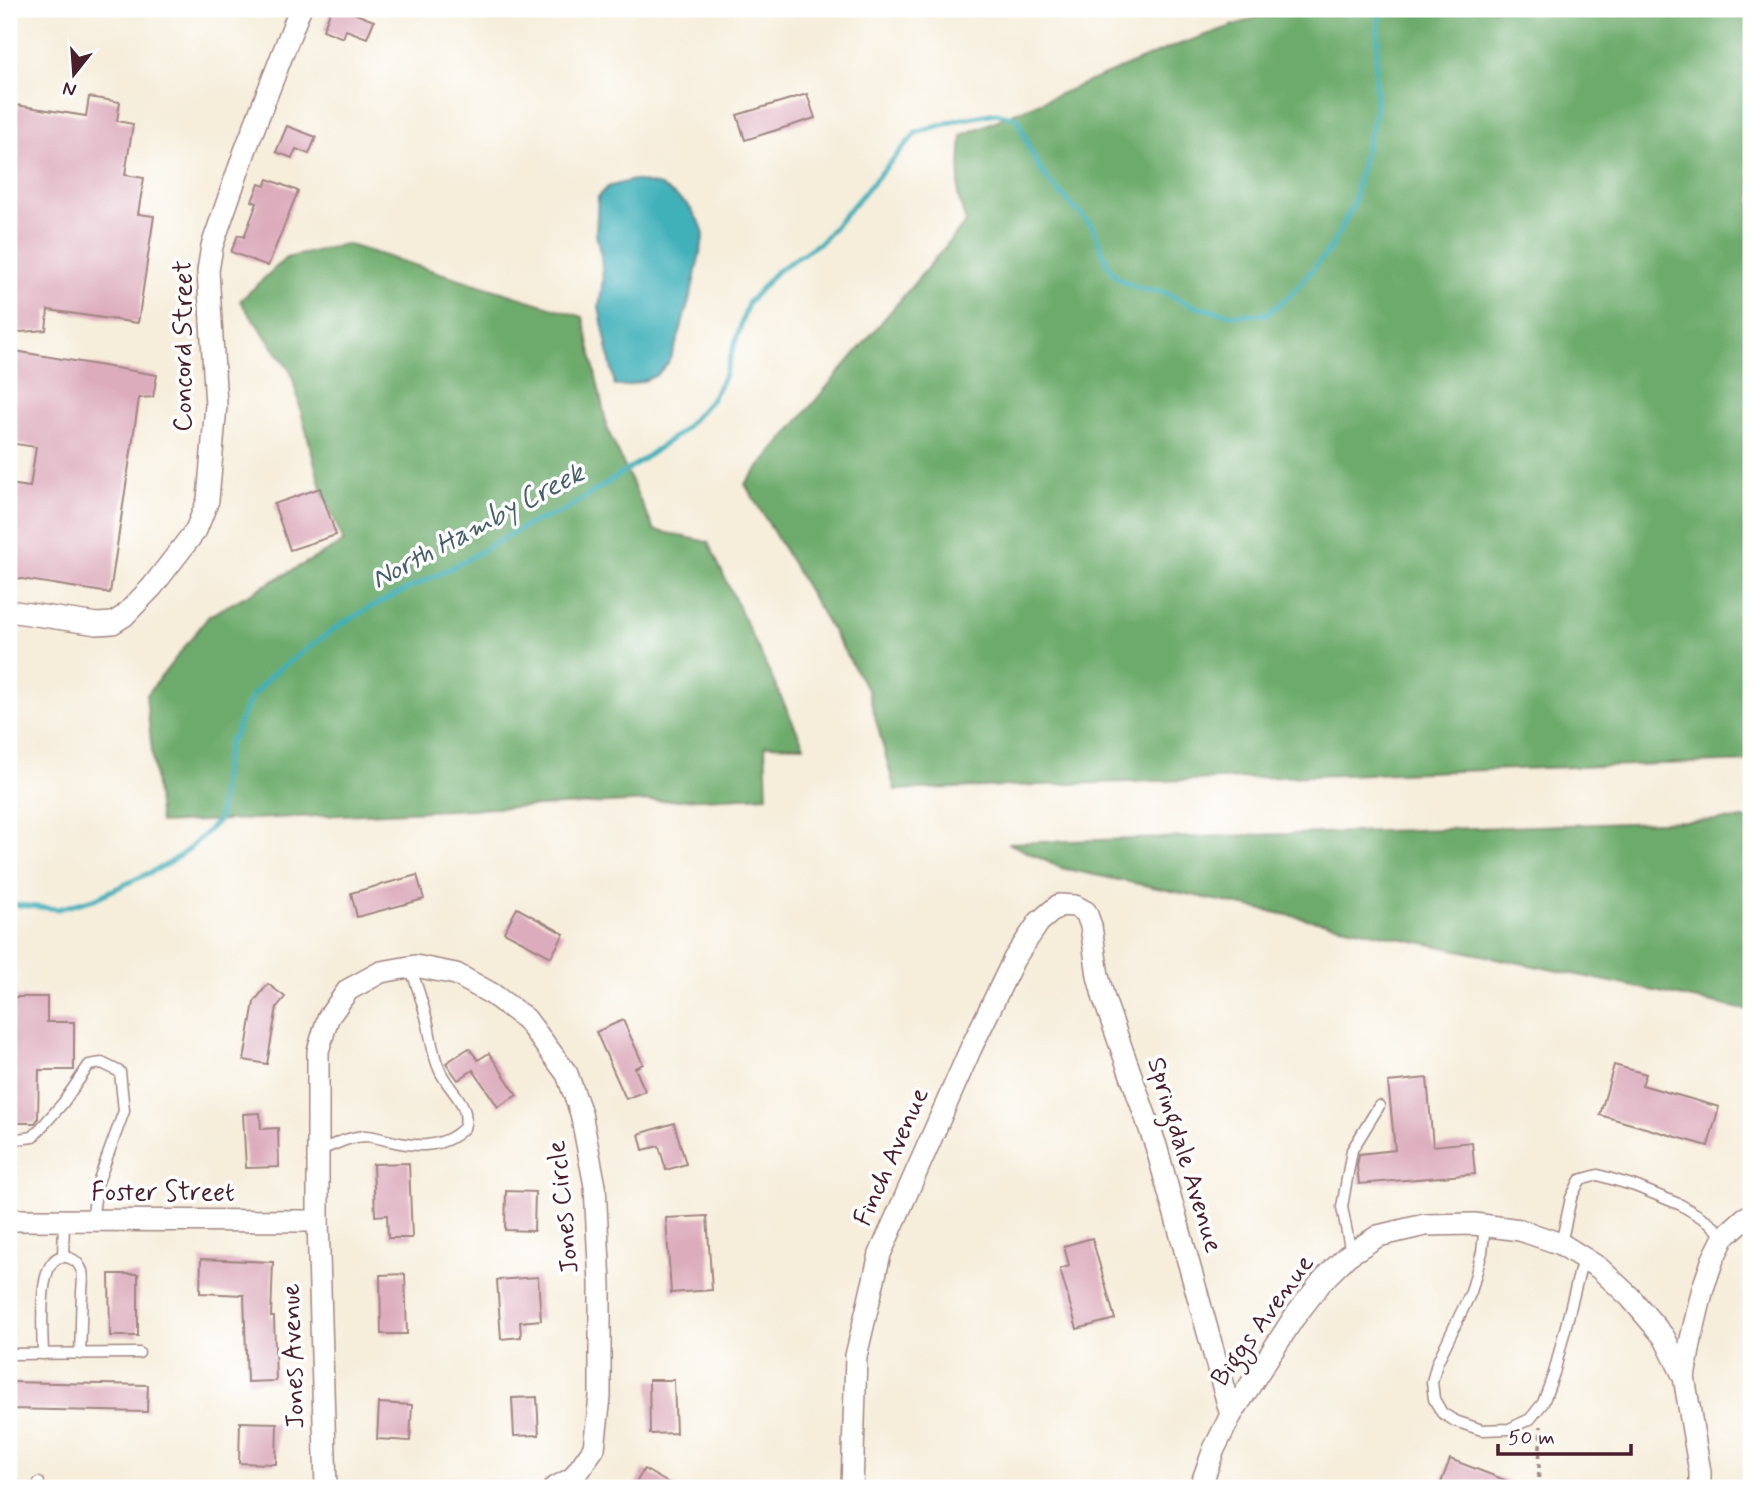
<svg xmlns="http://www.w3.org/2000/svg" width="1760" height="1497" viewBox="0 0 1760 1497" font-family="Mynerve,sans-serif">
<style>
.forest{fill:#6dab6c;stroke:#5c654c;stroke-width:2}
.water{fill:#40b0b9;stroke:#456872;stroke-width:2}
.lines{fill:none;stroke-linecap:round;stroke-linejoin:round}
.stream{stroke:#40b0b9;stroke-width:5}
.building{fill:#dcabbc}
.service-casing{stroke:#a08682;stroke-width:13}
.minor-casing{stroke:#a08682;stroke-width:24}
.path{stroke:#a08682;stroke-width:3.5;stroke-dasharray:5 5;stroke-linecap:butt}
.service{stroke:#fff;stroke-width:10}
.minor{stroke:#fff;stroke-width:21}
.labels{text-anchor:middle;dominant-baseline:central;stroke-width:7;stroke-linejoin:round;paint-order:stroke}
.street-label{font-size:26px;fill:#4a1f2b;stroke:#fff}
.water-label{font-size:28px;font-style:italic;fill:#46606b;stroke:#fff}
</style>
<rect width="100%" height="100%" fill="#fff"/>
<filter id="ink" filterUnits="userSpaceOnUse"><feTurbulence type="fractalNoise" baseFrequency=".0143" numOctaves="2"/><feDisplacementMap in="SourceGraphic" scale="14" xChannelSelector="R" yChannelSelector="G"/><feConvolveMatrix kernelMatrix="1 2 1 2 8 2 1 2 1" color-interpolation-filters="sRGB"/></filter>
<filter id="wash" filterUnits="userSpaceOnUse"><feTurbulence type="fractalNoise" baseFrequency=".00686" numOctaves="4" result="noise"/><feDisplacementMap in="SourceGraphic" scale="28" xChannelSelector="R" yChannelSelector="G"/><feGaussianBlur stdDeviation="1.57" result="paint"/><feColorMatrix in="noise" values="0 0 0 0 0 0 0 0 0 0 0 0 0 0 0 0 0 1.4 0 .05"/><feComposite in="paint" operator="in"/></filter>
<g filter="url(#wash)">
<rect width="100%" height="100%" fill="#f6edda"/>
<!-- forest -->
<g class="forest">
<polygon points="1281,9 1751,9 1751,761 895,790 868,691 745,484 966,222 958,196 962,135 1169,48"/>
<polygon points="346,244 583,317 608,431 654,530 708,542 804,746 765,745 767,796 160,823 146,696 209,616 344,542 321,488 291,372 240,301 286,258"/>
<polygon points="1751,819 1751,1011 1061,868 1008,843"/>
</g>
<!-- water -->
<polygon class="water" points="633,180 661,186 688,205 701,225 704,234 692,290 677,342 668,363 657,375 646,380 626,386 615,386 599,307 603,280 601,256 596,234 598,197 608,187"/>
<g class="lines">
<!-- stream -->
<polyline class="stream" points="9,904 58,909 94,899 168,864 190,848 219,820 224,765 230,740 235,735 244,711 254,694 274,673 340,625 371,607 455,566 531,523 564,511 635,465 681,432 711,400 724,377 748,303 777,271 822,241 916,133 958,120 996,113 1017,118 1035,161 1048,180 1093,227 1108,266 1119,279 1138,288 1163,292 1196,307 1233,315 1267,314 1290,296 1330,249 1353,206 1363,158 1376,111 1376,66 1380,9"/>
</g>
<g id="blocks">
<!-- building -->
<g class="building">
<polygon points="331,9 343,9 374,21 367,38 346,30 343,38 323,30"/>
<polygon points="807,94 815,118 745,140 737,115"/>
<polygon points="89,97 120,102 117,121 133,124 125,175 144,178 138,214 154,216 138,323 48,310 46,330 9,333 9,104 86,116"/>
<polygon points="287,126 316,137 309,154 296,149 292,158 276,152"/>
<polygon points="268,179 298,191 268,266 231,252 238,235 244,237 257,203 252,201 259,184 265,186"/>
<polygon points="9,350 157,375 153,397 139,398 110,593 9,577 9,484 30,487 36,447 9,443"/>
<polygon points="320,488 336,535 290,550 274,504"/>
<polygon points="417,875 424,899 357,917 351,893"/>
<polygon points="517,908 564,934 551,957 504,932"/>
<polygon points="268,984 285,997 277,1007 267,1064 244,1060 254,1002"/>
<polygon points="9,997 47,997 47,1022 74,1022 74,1070 39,1070 38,1119 35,1123 9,1123"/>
<polygon points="623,1020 643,1064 635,1068 645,1091 626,1099 596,1032"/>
<polygon points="469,1048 478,1060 489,1053 517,1095 498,1107 473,1070 458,1080 446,1063"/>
<polygon points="1614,1065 1646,1074 1642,1085 1719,1107 1708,1146 1600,1115"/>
<polygon points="1427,1078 1433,1146 1472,1142 1475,1174 1359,1184 1357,1166 1359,1154 1395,1150 1388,1082"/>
<polygon points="260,1113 261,1129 278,1128 279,1167 246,1168 243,1114"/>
<polygon points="674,1123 686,1164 666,1170 659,1146 643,1150 639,1134"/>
<polygon points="409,1163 412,1238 388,1238 387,1215 375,1216 373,1164"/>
<polygon points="506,1191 535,1192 534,1231 505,1230"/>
<polygon points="707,1216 712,1290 671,1293 666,1218"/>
<polygon points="1092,1238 1115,1319 1077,1329 1060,1269 1069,1266 1064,1246"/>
<polygon points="201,1259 273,1262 271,1317 274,1317 276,1381 247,1382 244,1295 200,1293"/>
<polygon points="109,1274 138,1274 138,1336 110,1336"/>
<polygon points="405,1274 407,1334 381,1334 380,1275"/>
<polygon points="538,1277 541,1320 520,1322 521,1337 501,1339 497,1280"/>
<polygon points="649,1380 674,1380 676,1433 650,1434"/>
<polygon points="9,1382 148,1385 147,1412 9,1409"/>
<polygon points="537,1397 539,1435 514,1436 512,1398"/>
<polygon points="379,1403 412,1405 410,1441 377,1439"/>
<polygon points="240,1422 277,1423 276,1464 239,1463"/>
<polygon points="1450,1459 1523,1487 1523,1488 1439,1488"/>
<polygon points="644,1469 677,1488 633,1488"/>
</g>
</g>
</g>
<g filter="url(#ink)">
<use href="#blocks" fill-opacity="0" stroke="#a08682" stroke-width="2"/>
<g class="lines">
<defs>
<g id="service">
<polyline points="9,1140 33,1137 63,1103 89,1065 102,1063 120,1072 124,1111 97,1185 92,1220"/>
<path d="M318,1151C334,1145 347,1137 365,1136C372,1136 379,1138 386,1140C414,1147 442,1150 464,1128C472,1105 449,1091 440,1071C433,1056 431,1040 428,1024C423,1005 417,985 410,967"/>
<polyline points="1485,1226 1482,1252 1471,1292 1437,1363 1432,1382 1434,1399 1442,1413 1455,1421 1482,1430 1509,1429 1530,1419 1543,1403 1554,1373 1583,1258"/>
<polyline points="1561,1244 1571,1198 1580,1180 1598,1175 1635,1186 1681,1205 1709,1222 1724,1237"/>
<polyline points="1351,1253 1342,1207 1352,1150 1379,1106"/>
<polyline points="63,1257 64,1220"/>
<polyline points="9,1354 139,1353"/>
<path d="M43,1354C43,1336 34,1241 72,1259C76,1261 80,1266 82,1271C84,1278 82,1286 82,1293C81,1313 81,1333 80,1354"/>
<polyline points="38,1488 39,1483"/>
</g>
<g id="minor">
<polyline points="9,611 97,624 113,623 124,616 152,587 196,530 208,500 216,405 208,271 212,246 245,151 300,9"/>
<polyline points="9,1220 318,1221"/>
<polyline points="326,1488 318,1221 318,1051 328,1018 348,990 381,972 415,966 456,974 492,994 526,1019 567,1074 581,1113 595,1186 600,1284 600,1397 594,1448 573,1478 554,1488"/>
<polyline points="852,1488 856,1356 880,1254 971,1048 1014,959 1039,922 1059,905 1075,906 1086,912 1091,926 1098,976 1104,999 1156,1146 1231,1415"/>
<polyline points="1200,1488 1214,1449 1231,1415 1293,1319 1323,1280 1347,1256 1378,1236 1425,1225 1474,1224 1520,1230 1561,1244 1599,1268 1630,1297 1664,1337 1684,1377"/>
<polyline points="1700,1488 1700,1472 1684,1377 1691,1339 1703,1288 1713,1259 1724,1237 1745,1218 1751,1215"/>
</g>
</defs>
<!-- service casing -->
<use href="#service" class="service-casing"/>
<!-- minor casing -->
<use href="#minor" class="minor-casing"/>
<!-- path -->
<polyline class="path" points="1538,1488 1541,1426"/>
<!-- service -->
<use href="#service" class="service"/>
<!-- minor -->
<use href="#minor" class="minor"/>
</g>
</g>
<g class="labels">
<!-- street labels -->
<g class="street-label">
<text transform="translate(184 346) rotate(-90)">Concord Street</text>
<text transform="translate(1184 1155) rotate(73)">Springdale Avenue</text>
<text transform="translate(892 1157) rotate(-66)">Finch Avenue</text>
<text x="163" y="1193">Foster Street</text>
<text transform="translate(564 1207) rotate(-96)">Jones Circle</text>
<text transform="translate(1263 1321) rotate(-54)">Biggs Avenue</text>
<text transform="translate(294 1356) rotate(-92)">Jones Avenue</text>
</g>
<!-- water labels -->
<g class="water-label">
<text transform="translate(478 527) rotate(-28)">North Hamby Creek</text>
</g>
</g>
<!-- margin -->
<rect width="1760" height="1497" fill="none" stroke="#fff" stroke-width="35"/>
<!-- north arrow -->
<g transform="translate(74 74) rotate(197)" stroke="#ffffff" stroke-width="5" paint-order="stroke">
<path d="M0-5L12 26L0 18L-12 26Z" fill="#4a1f2b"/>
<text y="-10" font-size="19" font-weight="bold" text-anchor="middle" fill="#4a1f2b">N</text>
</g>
<!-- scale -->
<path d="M1498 1444v10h133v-10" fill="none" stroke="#4a1f2b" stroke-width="3.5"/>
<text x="1508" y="1444" font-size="21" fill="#4a1f2b" stroke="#ffffff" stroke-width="5" paint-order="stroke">50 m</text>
</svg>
